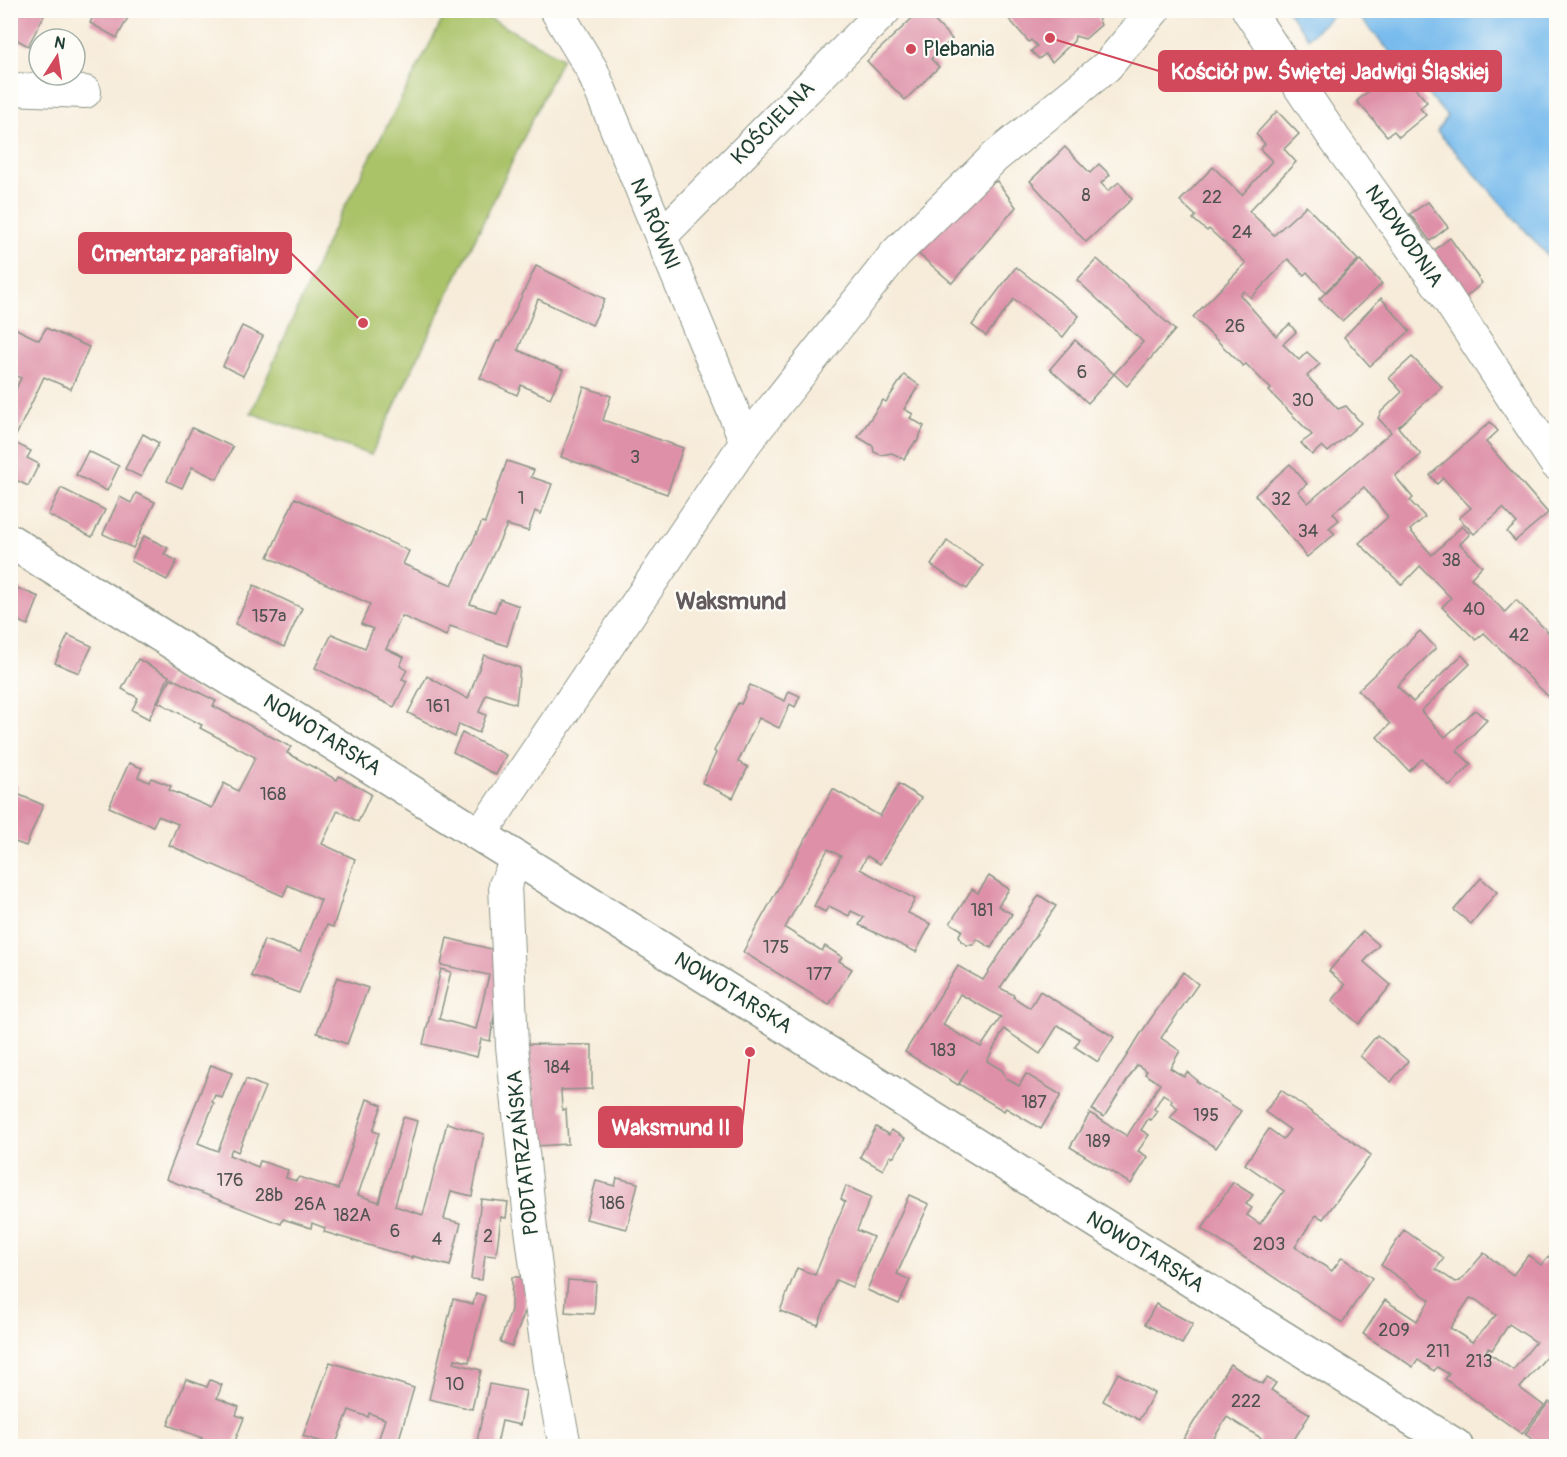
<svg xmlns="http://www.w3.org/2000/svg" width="1567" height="1457" viewBox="0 0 1567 1457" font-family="Pangolin,sans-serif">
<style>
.green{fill:#aac369;stroke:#64804e;stroke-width:1.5}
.water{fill:#76baec;stroke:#4a7c90;stroke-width:1.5}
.building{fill:#de90a8;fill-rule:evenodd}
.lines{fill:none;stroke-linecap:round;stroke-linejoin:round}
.minor-casing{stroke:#8b9487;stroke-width:34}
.tertiary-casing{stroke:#8b9487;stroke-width:36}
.minor{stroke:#fff;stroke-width:32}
.tertiary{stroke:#fff;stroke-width:33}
.poi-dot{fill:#d1495b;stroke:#fdfcf7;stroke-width:2}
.labels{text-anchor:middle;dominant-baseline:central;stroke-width:4.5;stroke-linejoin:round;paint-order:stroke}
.number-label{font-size:18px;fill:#4f5251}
.poi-label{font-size:21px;fill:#1f3d34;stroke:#fdfcf7;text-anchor:start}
.street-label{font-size:21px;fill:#1f3d34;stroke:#fdfcf7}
.quarter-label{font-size:24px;font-weight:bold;fill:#625a5d;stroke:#fdfcf7}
.leader{fill:none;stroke:#d1495b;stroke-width:2}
.callout-dot{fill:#d1495b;stroke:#fdfcf7;stroke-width:2}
.callout{fill:#d1495b;stroke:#d1495b;stroke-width:2}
.callout-label{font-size:22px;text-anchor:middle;font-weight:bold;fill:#fff}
</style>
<rect width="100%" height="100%" fill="#fdfcf7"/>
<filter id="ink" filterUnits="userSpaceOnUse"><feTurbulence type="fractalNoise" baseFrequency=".0167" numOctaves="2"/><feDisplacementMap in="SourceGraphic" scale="12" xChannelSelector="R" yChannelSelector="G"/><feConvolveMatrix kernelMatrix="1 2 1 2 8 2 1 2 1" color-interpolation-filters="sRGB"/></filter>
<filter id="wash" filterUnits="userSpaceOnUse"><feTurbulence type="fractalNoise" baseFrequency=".008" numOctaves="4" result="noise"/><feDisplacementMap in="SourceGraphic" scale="24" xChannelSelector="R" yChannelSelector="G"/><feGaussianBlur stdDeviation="1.35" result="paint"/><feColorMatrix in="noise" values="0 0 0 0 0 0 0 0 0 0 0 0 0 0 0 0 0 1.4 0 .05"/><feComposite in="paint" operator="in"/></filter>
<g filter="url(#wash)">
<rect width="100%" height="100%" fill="#f7ecda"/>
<!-- green -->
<polygon class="green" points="447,11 476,11 562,58 371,455 251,413 331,233"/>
<!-- water -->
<g class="water">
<polygon points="1288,11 1337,11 1308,38"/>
<polygon points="1354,11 1556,11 1556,265 1437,131 1447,116"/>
</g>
<g id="blocks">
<!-- building -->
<g class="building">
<polygon points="10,10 47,10 28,46 10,36"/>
<polygon points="96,10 132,10 117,38 90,23"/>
<polygon points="921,10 924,10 952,39 931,59 939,67 905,100 867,61"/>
<polygon points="1001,10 1106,10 1102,14 1097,15 1101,25 1085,39 1075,36 1074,41 1052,62 1045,54 1039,59 1031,51 1037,46 1031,40 1029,42"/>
<polygon points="1397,67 1427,102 1420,108 1426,115 1399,137 1394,131 1387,136 1357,101"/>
<polygon points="1277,111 1299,134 1284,149 1296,162 1249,211 1274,235 1306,206 1358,260 1325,292 1307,272 1304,275 1288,259 1251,298 1244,291 1240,295 1276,336 1290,324 1296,332 1283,344 1299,360 1307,352 1320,364 1307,376 1338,409 1346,406 1361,423 1328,452 1322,446 1312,455 1301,443 1312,435 1269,391 1271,389 1246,364 1243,366 1193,317 1246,263 1209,229 1207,231 1193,219 1196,216 1180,201 1213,167 1242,195 1272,161 1260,149 1265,144 1256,134"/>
<polygon points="1065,147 1090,173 1099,164 1110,175 1101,183 1108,191 1119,182 1132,199 1086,242 1030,181"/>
<polygon points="997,181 1016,207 952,283 915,251 977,190"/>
<polygon points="1428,202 1448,227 1430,241 1410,214"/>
<polygon points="1450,238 1482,283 1465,298 1432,252"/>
<polygon points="1097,259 1175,330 1127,386 1114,374 1143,342 1077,280"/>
<polygon points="1360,260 1382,284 1342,321 1319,299"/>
<polygon points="536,266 605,299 592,325 538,299 518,350 563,370 550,398 521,385 517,395 480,378 497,341 500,342"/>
<polygon points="1016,267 1079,316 1063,337 1014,299 986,336 972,325"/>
<polygon points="1381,298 1410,331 1370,366 1344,337"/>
<polygon points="10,326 39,340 46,328 89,347 71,389 44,377 13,442 31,451 27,458 39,464 28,486 10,477 10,401 21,378 10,373"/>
<polygon points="242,326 263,336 243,376 223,366"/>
<polygon points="1075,340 1114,374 1088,403 1050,369"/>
<polygon points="1412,357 1442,387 1398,427 1421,455 1395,476 1413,498 1410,501 1425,517 1410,530 1432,555 1462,526 1470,534 1460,544 1482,566 1471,578 1505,612 1516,600 1556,640 1556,700 1554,702 1484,633 1476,640 1442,607 1451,598 1420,566 1402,585 1359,543 1388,517 1364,487 1333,513 1339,520 1329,528 1335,534 1307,557 1255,495 1290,464 1307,484 1298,491 1308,503 1391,432 1378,418 1381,412 1402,392 1389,378"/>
<polygon points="904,375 919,385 904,409 913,414 910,418 924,426 917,442 915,442 904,459 892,453 881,455 874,452 873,446 858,437 883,400 886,402"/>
<polygon points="584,387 611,396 603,420 683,448 667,494 561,457"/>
<polygon points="1490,422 1498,431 1486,442 1548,513 1515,541 1507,532 1517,523 1503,508 1474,534 1459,518 1471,508 1443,478 1437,484 1430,475"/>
<polygon points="192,428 233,447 217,479 192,467 182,488 167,481"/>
<polygon points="143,434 159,443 141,477 125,469"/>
<polygon points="88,451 119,466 107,491 76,475"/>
<polygon points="507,461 534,470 531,477 552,484 541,514 535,511 528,531 507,525 470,604 495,612 500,599 519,606 507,646 450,626 446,636 402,616 386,649 404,657 400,666 407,670 402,679 407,681 394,707 315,668 332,634 365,648 373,629 361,624 370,604 268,557 295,498 409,551 403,564 452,585 482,522 485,523"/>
<polygon points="61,488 105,510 92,537 48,515"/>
<polygon points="136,493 155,502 133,548 103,534 120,497 131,503"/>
<polygon points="144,536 168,548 164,554 177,561 167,580 131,561"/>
<polygon points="947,541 983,566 967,589 931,565"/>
<polygon points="10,585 39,597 28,625 10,618"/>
<polygon points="254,585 302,608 284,647 235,624"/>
<polygon points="1420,631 1436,648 1397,686 1413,702 1462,655 1470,664 1421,711 1445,737 1475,710 1487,720 1457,751 1471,764 1450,786 1422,759 1409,771 1377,737 1390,724 1358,690"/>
<polygon points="68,635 92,646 79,673 55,663"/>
<polygon points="484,655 520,668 516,704 486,694 479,712 486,715 479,733 459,724 455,737 408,713 427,676 468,699"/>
<polygon points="138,659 169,676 149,719 132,710 138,698 122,689"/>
<polygon points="171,678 216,701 213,706 291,747 287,753 337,780 339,776 371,794 358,822 338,810 322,844 355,859 333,927 327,925 299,993 251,976 264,940 300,952 321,900 288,885 283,896 169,845 178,824 158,816 153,826 109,807 129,763 142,768 138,777 149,782 151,778 171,786 169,790 212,808 224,783 238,791 252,764 255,757 200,728 202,725 158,702"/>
<polygon points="750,685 785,701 789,691 800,696 795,707 790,704 779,728 759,718 738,762 748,767 733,798 702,783 716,753 714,751 738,703 741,704"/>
<polygon points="462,733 506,755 496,775 453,752"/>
<polygon points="10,783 18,786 15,793 43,805 26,846 10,840"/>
<polygon points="899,784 921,798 880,864 867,856 860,869 915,899 908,913 931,924 916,952 859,925 864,917 851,911 849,916 829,906 825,912 814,906 841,856 828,849 785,928 822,951 825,946 842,957 839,961 852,969 829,1005 743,952 833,789 880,816"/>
<polygon points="989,876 1009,889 998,906 1012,914 991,948 977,939 974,945 967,945 961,941 959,935 962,930 950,923 972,889 978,893"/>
<polygon points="1481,878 1497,892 1471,924 1454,910"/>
<path d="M1039,895L1056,906L1000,988L1014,995L1013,997L1030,1008L1040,991L1114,1037L1098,1062L1075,1047L1080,1039L1058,1025L1040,1054L1004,1029L987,1061L1002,1070L1006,1078L1019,1086L1026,1074L1061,1095L1041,1129L1006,1108L1004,1111L959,1084L968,1069L958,1085L905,1052L958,966L983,980ZM960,994L1001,1017L981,1047L943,1025Z"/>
<polygon points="1363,931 1379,945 1364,962 1391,985 1359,1024 1332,1001 1345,985 1329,971"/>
<polygon points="447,938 499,951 500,978 490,1041 481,1039 477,1057 423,1044 441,969 451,972 439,1019 476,1029 489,975 441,965"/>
<polygon points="1183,972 1198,984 1161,1038 1180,1051 1170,1068 1184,1077 1187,1072 1197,1080 1196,1081 1241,1111 1216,1148 1170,1118 1178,1108 1171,1103 1172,1100 1163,1094 1154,1109 1157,1111 1151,1120 1148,1119 1141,1130 1149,1135 1138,1151 1148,1157 1131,1184 1070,1147 1090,1113 1127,1136 1160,1084 1145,1074 1147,1071 1137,1065 1104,1117 1092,1110 1145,1027"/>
<polygon points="337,977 368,988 347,1044 317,1033"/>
<polygon points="1377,1035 1408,1061 1391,1082 1360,1056"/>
<polygon points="522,1044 592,1045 592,1089 561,1090 562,1110 566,1109 568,1144 536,1146 533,1091 523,1092"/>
<polygon points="211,1065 232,1073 222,1098 215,1095 212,1102 214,1103 198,1143 218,1151 246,1079 265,1087 238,1152 232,1149 229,1155 258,1167 260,1161 288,1170 286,1178 296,1181 299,1177 338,1189 367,1099 382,1105 373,1131 379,1133 358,1195 379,1202 403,1117 417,1121 395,1206 423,1215 447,1123 484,1134 472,1196 451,1191 444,1219 461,1223 450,1266 412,1256 412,1258 324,1232 325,1228 312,1223 311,1228 283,1219 281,1224 166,1179"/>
<polygon points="1281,1090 1371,1155 1323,1219 1316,1215 1295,1247 1332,1271 1342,1257 1372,1278 1342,1323 1202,1229 1233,1182 1253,1195 1246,1204 1252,1208 1247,1215 1260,1224 1284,1191 1245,1164 1269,1129 1283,1139 1290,1130 1265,1112"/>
<polygon points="876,1127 889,1135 891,1130 905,1138 894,1157 890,1156 883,1170 860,1157"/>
<polygon points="617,1178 638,1183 627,1229 586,1219 596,1181 615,1186"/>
<polygon points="846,1186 871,1197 857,1230 873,1237 852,1287 836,1280 818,1325 780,1311 797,1268 815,1275 845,1202 841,1199"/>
<polygon points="909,1195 929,1204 897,1274 910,1280 899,1304 867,1290"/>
<polygon points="481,1199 508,1202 506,1218 501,1217 496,1256 485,1255 482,1280 471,1279"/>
<path d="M1404,1230L1444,1258L1436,1269L1455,1282L1460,1281L1484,1253L1513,1275L1528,1255L1541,1265L1556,1249V1363L1547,1356L1520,1388L1544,1406L1522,1434L1445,1379L1449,1374L1437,1367L1434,1371L1418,1360L1413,1367L1363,1334L1385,1300L1417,1321L1430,1300L1381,1265ZM1470,1298L1476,1300L1496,1315L1472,1342L1450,1328ZM1509,1324L1536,1342L1513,1370L1486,1351L1488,1348L1492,1350Z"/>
<polygon points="512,1277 526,1277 525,1311 512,1346 500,1342 511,1310"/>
<polygon points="568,1280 596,1282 594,1314 565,1312"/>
<polygon points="476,1293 485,1296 469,1362 455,1359 454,1363 481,1370 472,1409 429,1399 453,1299 473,1304"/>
<polygon points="1156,1304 1193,1324 1182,1344 1145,1324"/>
<polygon points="330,1362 414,1388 397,1446 373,1446 374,1443 377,1444 385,1419 369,1413 368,1417 349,1410 335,1446 303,1436"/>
<polygon points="1230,1364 1262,1384 1267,1378 1276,1383 1271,1390 1310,1414 1290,1446 1256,1446 1261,1438 1227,1417 1209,1446 1179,1446"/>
<polygon points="1118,1373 1154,1393 1139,1420 1103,1401"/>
<polygon points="186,1379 207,1387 210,1380 222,1385 217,1398 239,1407 236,1415 244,1418 233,1446 205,1446 199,1444 202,1438 168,1425"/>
<polygon points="489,1384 526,1391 520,1425 502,1421 497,1444 502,1446 476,1446"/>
<polygon points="1549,1402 1556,1407 1556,1446 1542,1446 1525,1434"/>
</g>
</g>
</g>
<g filter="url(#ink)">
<use href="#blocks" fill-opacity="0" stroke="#8b9487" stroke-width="1.5"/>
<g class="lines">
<defs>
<g id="minor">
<polyline points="556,10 592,70 746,442"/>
<polyline points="1248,10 1334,138 1442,290 1556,464"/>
<polyline points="10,89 85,92"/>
<polyline points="661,236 885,10"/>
<polyline points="480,835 746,442 896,253 995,157 1107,66 1154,10"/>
<polyline points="517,859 505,885 512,1046 531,1229 549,1366 565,1446"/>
</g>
<polyline id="tertiary" points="10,541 1456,1446"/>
</defs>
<!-- minor casing -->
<use href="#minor" class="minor-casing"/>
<!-- tertiary casing -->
<use href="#tertiary" class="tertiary-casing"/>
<!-- minor -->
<use href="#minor" class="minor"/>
<!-- tertiary -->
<use href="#tertiary" class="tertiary"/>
</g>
</g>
<!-- markers -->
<circle class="poi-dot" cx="911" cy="49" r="6"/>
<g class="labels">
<!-- number labels -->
<g class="number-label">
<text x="1086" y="195">8</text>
<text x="1212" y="197">22</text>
<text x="1242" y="232">24</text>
<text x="1235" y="326">26</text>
<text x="1082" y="372">6</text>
<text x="1303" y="400">30</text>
<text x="635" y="457">3</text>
<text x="521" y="498">1</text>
<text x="1281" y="499">32</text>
<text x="1308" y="531">34</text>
<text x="1451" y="560">38</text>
<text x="1474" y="609">40</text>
<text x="269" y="616">157a</text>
<text x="1519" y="635">42</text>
<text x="438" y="706">161</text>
<text x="273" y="794">168</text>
<text x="982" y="910">181</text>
<text x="776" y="947">175</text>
<text x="819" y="974">177</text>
<text x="943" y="1050">183</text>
<text x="557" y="1067">184</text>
<text x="1034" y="1102">187</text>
<text x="1206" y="1115">195</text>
<text x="1098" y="1141">189</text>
<text x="230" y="1180">176</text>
<text x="269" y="1195">28b</text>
<text x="612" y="1203">186</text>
<text x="310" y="1204">26A</text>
<text x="352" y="1215">182A</text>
<text x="395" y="1231">6</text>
<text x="488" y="1236">2</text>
<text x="437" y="1239">4</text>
<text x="1269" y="1244">203</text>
<text x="1394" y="1330">209</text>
<text x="1438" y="1351">211</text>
<text x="1479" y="1361">213</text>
<text x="455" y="1384">10</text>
<text x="1246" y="1401">222</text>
</g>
<!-- poi labels -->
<g class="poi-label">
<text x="923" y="49">Plebania</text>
</g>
<!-- street labels -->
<g class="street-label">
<text transform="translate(773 123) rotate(-45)">KOŚCIELNA</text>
<text transform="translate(655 224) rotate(67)">NA RÓWNI</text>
<text transform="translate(1404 236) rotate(55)">NADWODNIA</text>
<text transform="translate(322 735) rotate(32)">NOWOTARSKA</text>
<text transform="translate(733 993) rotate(32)">NOWOTARSKA</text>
<text transform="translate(523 1153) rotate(-96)">PODTATRZAŃSKA</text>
<text transform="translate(1145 1252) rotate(32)">NOWOTARSKA</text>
</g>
<!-- quarter labels -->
<g class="quarter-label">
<text x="731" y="601">Waksmund</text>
</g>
</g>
<!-- callouts -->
<path class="leader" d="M1050 38L1159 71M363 323L291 253M750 1052L742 1127"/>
<g class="callout-dot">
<circle cx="1050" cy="38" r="6"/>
<circle cx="363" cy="323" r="6"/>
<circle cx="750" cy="1052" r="6"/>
</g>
<g class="callout">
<rect x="1159" y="51" width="342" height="40" rx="6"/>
<rect x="79" y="233" width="212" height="40" rx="6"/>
<rect x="599" y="1107" width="143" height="40" rx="6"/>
</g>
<g class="callout-label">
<text x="1330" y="79">Kościół pw. Świętej Jadwigi Śląskiej</text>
<text x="185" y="261">Cmentarz parafialny</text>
<text x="671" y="1135">Waksmund II</text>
</g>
<!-- margin -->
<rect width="1567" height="1457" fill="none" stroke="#fdfcf7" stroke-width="36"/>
<!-- north arrow -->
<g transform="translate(57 57) rotate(12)"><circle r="28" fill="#fdfcf7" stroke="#a4b0a9" stroke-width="1.5"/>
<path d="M0-4.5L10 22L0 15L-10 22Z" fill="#d1495b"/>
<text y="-9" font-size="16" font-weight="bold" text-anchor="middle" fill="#1f3d34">N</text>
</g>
</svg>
